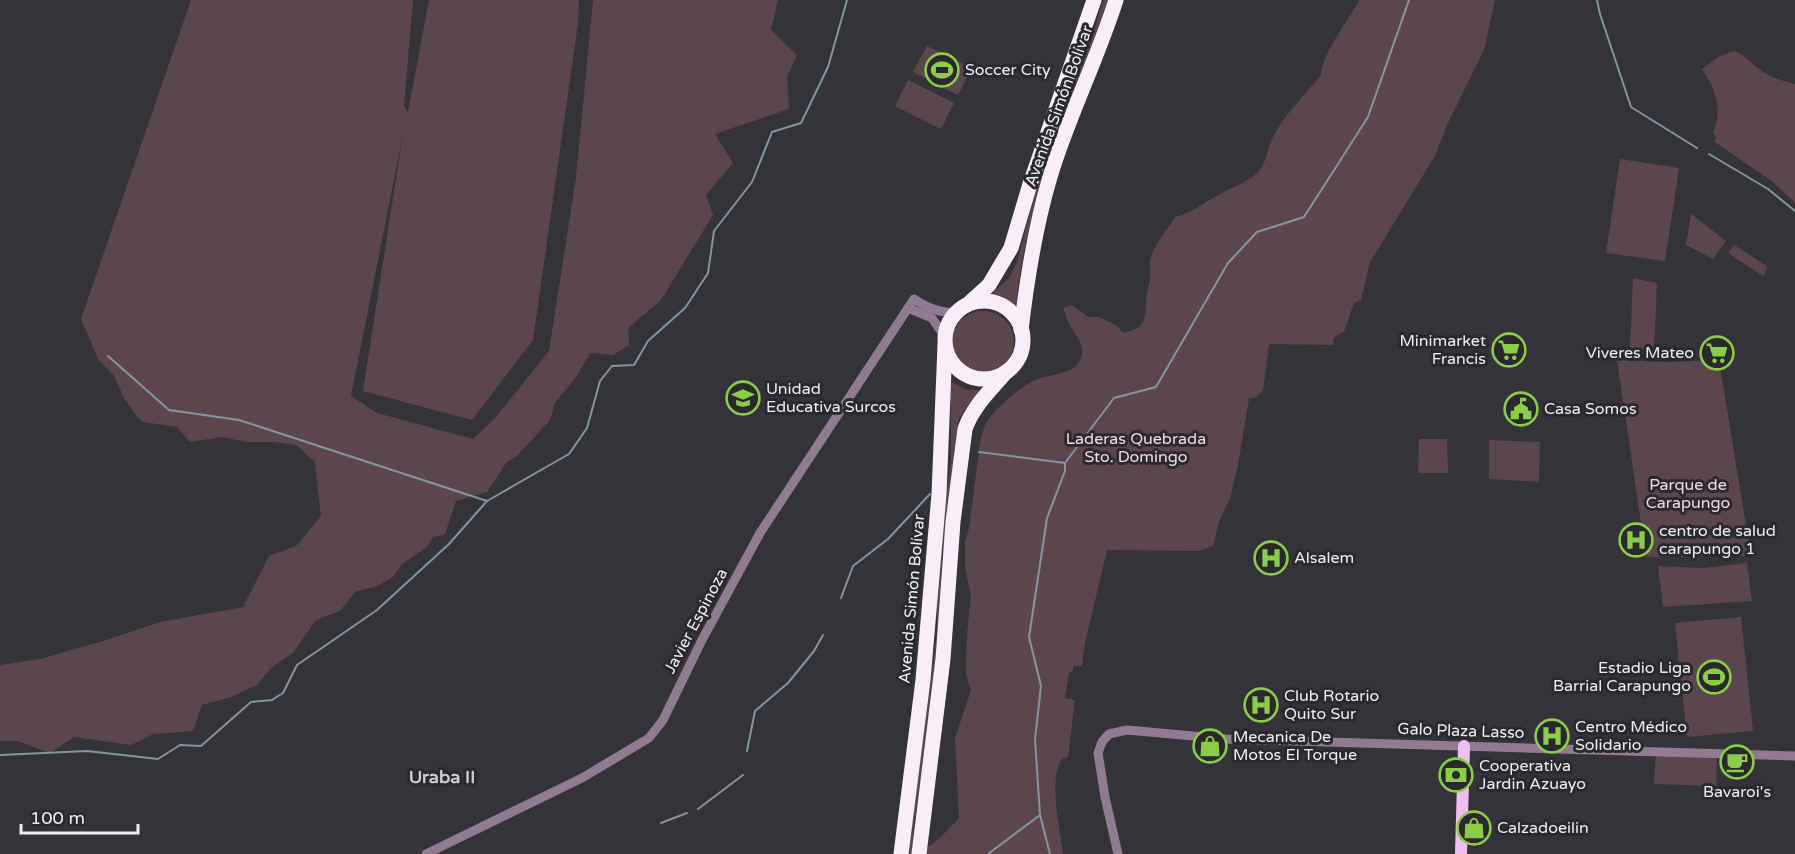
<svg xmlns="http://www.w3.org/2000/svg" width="1795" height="854" viewBox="0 0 1795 854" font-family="'Varela Round',sans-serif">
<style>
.green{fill:#5c464d}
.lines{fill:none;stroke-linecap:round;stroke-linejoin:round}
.stream{stroke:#8196a2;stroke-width:2}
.minor{stroke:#927a93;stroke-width:9}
.major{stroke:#f0bff2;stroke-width:12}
.highway{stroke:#f9edf9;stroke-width:15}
.labels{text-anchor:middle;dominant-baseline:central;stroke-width:6;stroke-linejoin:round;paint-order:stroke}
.poi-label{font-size:16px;fill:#eeeef2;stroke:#2a2930;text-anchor:start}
.street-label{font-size:16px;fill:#eeeef2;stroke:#2a2930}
.park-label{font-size:16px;fill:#fad6e1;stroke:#2a2930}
.neighbourhood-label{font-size:18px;font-weight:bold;fill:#cccbd4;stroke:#2a2930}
</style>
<rect width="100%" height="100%" fill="#34333a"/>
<!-- green -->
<g class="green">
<polygon points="191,0 413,0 404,106 408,112 429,0 579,0 578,24 533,340 472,420 363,391 403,134 351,396 377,413 473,439 496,417 549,351 576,178 593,0 778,0 771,30 797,55 787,77 789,109 715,134 733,163 706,195 713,215 661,300 628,328 629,345 613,355 590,353 577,376 555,403 550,420 517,456 506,463 487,492 456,501 445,534 433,537 427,547 402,564 393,577 377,586 355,592 340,611 316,620 293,653 272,667 257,685 228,698 202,705 193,731 153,734 131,745 74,737 50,753 18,741 0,741 0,665 40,659 103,641 160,622 243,607 269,556 296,546 321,516 315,462 296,445 273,442 246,442 222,437 190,442 177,427 143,422 138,418 124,398 114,376 98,359 81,319"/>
<path d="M1103,0H1109C1072,101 1024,202 1016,310L1004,301L990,296L1009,278L1017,262L1041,172L1094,31Z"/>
<path d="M1359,0H1495L1484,50L1447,125L1435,156L1370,262L1361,300L1354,303L1344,332L1333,338L1334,345L1269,344L1263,391L1256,397L1249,399L1238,465L1230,498L1219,522L1213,546L1198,551L1107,550L1085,643L1082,666H1073V671L1069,672L1065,698L1075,700L1068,757L1062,759C1048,779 1060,829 1063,854H919L940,838L959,818L955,738L971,690L966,675L967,634L971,597L965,567V542L969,528L981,436C983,432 984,427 986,423C993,410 1018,389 1031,382C1046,373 1083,377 1082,350C1081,339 1074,334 1070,325C1067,320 1065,313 1063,308L1071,305L1089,317H1099L1117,326L1123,333C1146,328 1145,320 1146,299C1147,291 1150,284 1150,276C1151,269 1149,263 1151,257C1156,241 1167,231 1175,217C1193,213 1207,200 1224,192C1236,186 1250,181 1259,171C1267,162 1267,148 1273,137C1283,117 1306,93 1321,75C1322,53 1348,22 1359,0Z"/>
<polygon points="927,46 972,68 958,95 913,72"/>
<path d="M1734,51C1746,55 1752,65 1762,71C1772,78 1784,81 1795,84V203L1773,182L1715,142L1716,137L1713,133C1723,108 1716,91 1702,69L1720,56Z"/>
<polygon points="908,80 954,103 941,129 895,106"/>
<polygon points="1620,159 1679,168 1665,261 1606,253"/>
<polygon points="1691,214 1726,241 1713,259 1686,245"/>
<polygon points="1734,245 1768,267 1763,276 1728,253"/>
<polygon points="1633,278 1657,283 1654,349 1630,349"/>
<circle cx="983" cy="342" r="31"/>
<polygon points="1617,360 1665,362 1719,360 1751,556 1646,557"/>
<polygon points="948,380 967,390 982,390 964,410 958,421 955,462 942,558 936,683 914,824 912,854 908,854 937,633 937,582 940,536 951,462 951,407"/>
<polygon points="1419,439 1447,439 1448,473 1418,473"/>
<polygon points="1489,440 1540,442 1539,482 1489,479"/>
<polygon points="1747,563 1752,601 1663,607 1658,566 1702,568"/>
<polygon points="1741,617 1753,731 1687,737 1675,623"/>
<polygon points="1656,754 1717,756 1716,786 1654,784"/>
</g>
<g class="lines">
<!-- stream -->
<g class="stream">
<polyline points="1597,0 1600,14 1631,107 1697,148"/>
<polyline points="1709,154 1768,189 1795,211"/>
<polyline points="108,356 169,410 239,420 487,501"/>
<polyline points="979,452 1065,463"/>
<polyline points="841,598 853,566 888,539 930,494"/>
<polyline points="747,751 755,711 788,683 814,651 823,635"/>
<polyline points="0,755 87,751 158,759 180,745 201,746 251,702 272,700 283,693 297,665 377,610 449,544 487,501 569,454 587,428 600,381 612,366 634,365 648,341 685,308 708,273 714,231 752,182 772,132 801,123 828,67 847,0"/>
<polyline points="698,809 743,775"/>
<polyline points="661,823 687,813"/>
<polyline points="988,854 1040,815"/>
<polyline points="1050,854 1040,815 1035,739 1041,686 1029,637 1047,518 1065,471 1065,463 1114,398 1156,387 1228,263 1257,232 1304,217 1368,117 1409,0"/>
</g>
<!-- minor -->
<g class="minor">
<polyline points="908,308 932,318 945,337"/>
<path d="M426,854L582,778L649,738L663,720L702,640L760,533L912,302L914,299C929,309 939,312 956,313"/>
<polyline points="1118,854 1105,797 1098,753 1102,742 1109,734 1127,730 1226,739 1795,756"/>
</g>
<!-- major -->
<polyline class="major" points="1461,854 1464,746"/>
<!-- highway -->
<g class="highway">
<circle cx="984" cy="340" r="39"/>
<polyline points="967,305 989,285 1011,248 1030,184 1094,0"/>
<path d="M1021,330C1027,279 1035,227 1050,177C1068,117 1097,60 1116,0"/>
<polyline points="901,854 923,680 939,494 945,345"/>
<path d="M919,854L943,659L953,522L965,429C973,406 991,390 1006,372"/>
</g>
</g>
<!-- icons -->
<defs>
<symbol id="stadium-ring" viewBox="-11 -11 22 22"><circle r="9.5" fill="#2a2930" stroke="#8bce46" stroke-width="1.5"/><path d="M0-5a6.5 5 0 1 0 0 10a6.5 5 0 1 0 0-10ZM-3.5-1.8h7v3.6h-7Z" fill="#8bce46"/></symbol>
<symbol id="supermarket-ring" viewBox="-11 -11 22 22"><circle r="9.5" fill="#2a2930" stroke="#8bce46" stroke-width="1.5"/><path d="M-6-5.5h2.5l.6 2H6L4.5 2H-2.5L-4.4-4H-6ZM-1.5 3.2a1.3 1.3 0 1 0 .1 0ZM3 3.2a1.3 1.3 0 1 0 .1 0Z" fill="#8bce46"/></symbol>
<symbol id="school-ring" viewBox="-11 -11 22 22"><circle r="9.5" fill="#2a2930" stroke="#8bce46" stroke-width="1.5"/><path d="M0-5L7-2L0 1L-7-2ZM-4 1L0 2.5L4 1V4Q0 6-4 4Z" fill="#8bce46"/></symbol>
<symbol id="civic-ring" viewBox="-11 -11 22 22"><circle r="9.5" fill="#2a2930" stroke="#8bce46" stroke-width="1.5"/><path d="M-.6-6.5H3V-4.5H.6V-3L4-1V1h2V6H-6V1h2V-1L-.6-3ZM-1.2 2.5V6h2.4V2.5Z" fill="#8bce46"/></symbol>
<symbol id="hospital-ring" viewBox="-11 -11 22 22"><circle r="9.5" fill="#2a2930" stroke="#8bce46" stroke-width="1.5"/><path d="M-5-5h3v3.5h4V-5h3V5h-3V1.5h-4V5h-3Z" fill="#8bce46"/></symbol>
<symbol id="shop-ring" viewBox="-11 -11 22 22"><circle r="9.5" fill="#2a2930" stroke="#8bce46" stroke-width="1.5"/><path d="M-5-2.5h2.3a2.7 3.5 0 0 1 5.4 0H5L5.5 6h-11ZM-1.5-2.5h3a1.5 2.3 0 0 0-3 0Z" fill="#8bce46"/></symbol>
<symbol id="cafe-ring" viewBox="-11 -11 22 22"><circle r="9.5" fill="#2a2930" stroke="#8bce46" stroke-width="1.5"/><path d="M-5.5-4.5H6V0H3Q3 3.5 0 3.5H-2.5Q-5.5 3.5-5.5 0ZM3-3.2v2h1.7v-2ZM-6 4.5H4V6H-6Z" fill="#8bce46"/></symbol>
<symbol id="bank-ring" viewBox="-11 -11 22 22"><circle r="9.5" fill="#2a2930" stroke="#8bce46" stroke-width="1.5"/><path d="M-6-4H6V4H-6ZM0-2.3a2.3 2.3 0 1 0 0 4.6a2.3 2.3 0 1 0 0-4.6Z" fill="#8bce46"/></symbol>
</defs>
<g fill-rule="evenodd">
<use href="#stadium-ring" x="923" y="51" width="38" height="38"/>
<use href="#supermarket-ring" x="1490" y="331" width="38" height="38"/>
<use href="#supermarket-ring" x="1698" y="334" width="38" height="38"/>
<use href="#school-ring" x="724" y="379" width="38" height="38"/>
<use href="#civic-ring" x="1502" y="390" width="38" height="38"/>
<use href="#hospital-ring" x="1617" y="521" width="38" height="38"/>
<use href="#hospital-ring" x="1252" y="539" width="38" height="38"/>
<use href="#stadium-ring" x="1695" y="658" width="38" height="38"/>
<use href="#hospital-ring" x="1242" y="686" width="38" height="38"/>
<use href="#hospital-ring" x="1533" y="717" width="38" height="38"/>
<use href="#shop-ring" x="1191" y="727" width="38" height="38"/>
<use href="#cafe-ring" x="1718" y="743" width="38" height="38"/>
<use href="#bank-ring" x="1437" y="756" width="38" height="38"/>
<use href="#shop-ring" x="1455" y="809" width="38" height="38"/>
</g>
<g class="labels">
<!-- poi labels -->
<g class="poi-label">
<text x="965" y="70">Soccer City</text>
<text x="1486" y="341" text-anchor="end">Minimarket<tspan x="1486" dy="18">Francis</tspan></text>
<text x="1694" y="353" text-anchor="end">Viveres Mateo</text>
<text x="766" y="389">Unidad<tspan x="766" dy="18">Educativa Surcos</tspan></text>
<text x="1544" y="409">Casa Somos</text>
<text x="1659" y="531">centro de salud<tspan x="1659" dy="18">carapungo 1</tspan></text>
<text x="1294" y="558">Alsalem</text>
<text x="1691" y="668" text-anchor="end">Estadio Liga<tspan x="1691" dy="18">Barrial Carapungo</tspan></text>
<text x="1284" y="696">Club Rotario<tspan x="1284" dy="18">Quito Sur</tspan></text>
<text x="1575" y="727">Centro Médico<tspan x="1575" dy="18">Solidario</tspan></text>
<text x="1233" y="737">Mecanica De<tspan x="1233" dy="18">Motos El Torque</tspan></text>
<text x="1479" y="766">Cooperativa<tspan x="1479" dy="18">Jardin Azuayo</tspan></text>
<text x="1737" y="792" text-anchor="middle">Bavaroi's</text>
<text x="1497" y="828">Calzadoeilin</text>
</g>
<!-- street labels -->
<g class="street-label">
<text transform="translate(1059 106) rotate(-70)">Avenida Simón Bolívar</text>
<text transform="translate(912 599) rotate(-85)">Avenida Simón Bolívar</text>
<text transform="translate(696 621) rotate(-62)">Javier Espinoza</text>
<text transform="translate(1461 731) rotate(2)">Galo Plaza Lasso</text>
</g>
<!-- park labels -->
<g class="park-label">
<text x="1136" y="439">Laderas Quebrada<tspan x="1136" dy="18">Sto. Domingo</tspan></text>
<text x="1688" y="485">Parque de<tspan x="1688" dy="18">Carapungo</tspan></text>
</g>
<!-- neighbourhood labels -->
<g class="neighbourhood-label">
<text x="442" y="777">Uraba II</text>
</g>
</g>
<!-- scale -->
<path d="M21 824v9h117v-9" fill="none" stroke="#eeeef2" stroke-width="3"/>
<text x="30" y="824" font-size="18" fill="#eeeef2" stroke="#2a2930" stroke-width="4.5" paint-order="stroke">100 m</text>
</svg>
